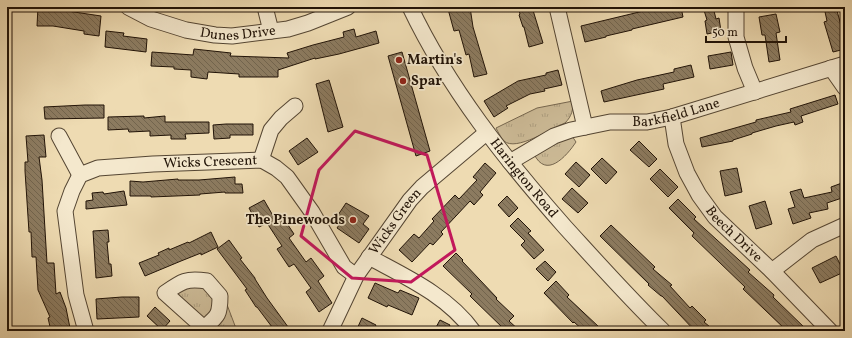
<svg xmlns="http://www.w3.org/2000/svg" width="852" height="338" viewBox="0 0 852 338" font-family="Vollkorn,serif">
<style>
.grass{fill:url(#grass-tufts);stroke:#76664e}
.building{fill:url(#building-back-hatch);stroke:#211307}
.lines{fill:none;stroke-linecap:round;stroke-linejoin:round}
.minor-casing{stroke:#544532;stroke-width:17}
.minor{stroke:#f4e8cd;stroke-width:15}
.marked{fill:none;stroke:#c2185b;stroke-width:3;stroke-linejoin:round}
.poi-dot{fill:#8f2418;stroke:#f4e8cd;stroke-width:1.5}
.labels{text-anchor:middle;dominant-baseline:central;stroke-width:3.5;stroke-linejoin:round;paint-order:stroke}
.street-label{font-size:14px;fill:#211307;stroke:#f4e8cd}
.poi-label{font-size:14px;font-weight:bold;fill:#211307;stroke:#f4e8cd;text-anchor:start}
</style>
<defs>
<pattern id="grass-tufts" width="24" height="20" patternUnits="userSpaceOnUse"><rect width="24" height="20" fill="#cbb995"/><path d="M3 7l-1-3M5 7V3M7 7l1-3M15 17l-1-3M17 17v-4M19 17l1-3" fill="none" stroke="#ae9e7f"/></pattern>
<pattern id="building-back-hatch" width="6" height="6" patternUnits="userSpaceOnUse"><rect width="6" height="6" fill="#8c7b60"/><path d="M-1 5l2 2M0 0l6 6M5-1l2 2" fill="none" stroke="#72644d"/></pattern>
</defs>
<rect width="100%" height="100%" fill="#eedbb2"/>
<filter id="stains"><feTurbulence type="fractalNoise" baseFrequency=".005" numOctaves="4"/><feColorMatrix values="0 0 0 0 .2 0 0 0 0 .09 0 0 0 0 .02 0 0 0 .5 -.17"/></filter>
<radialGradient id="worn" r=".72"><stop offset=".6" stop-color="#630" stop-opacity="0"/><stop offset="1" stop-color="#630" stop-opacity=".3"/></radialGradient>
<!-- grass -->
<g class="grass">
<path d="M573,101C573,110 572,116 565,123C552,128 516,152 504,141C501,138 498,132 496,128L537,108Z"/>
<path d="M572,136L576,142C566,157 546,179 534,154Z"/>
<polygon points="195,283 226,302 237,331 219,331 215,328 189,308 177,292"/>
</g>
<!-- building -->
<g class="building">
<polygon points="38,7 54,8 54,9 101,16 99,36 84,34 84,31 53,26 37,26"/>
<polygon points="456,7 470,7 473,27 487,74 474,77 469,54 466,55 459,30 454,31 448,9"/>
<polygon points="518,7 532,7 543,43 529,47 524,27 523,27 519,15 520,14"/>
<polygon points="660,7 681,7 683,17 632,29 632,30 606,36 606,37 585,42 581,26"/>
<polygon points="703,7 713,7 716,19 719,18 721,31 707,34 705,21 707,20"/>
<polygon points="824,7 836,7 845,40 845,49 833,52 824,22 827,21"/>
<polygon points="776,14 780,32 776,33 780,60 769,62 765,35 762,35 759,17"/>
<polygon points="354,29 356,37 376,31 379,43 339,54 315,59 315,58 278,70 278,77 239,77 239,74 208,72 207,79 191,77 191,70 174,69 174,67 151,66 152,52 193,55 194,49 231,53 230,56 289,58 287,53 313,45 344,37 343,32"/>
<polygon points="106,31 124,33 123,36 147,39 146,52 105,47"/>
<polygon points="402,52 430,151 416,156 388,56"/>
<polygon points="731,52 733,65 710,69 708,56"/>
<polygon points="691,65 694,77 663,84 664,89 604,102 601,91 637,80 674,72 674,69"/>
<polygon points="558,70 562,85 544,89 545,91 530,94 506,106 508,108 494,117 484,101 518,81 546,75 546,73"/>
<polygon points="329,80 343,127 328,132 316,84"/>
<polygon points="835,95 838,104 801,116 803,122 795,125 794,122 776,126 752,133 752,134 733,140 733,141 702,147 700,138 756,122 756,120 791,112 790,109"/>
<polygon points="85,105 104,105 104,118 45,119 44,107"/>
<polygon points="144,116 144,118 165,116 165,122 209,122 209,133 185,134 186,139 171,139 171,135 150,136 150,131 129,132 128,129 108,130 108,117"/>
<polygon points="226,124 253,124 253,135 230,135 230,138 214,139 213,125"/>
<polygon points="44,135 46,157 39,157 42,180 47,263 54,263 56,294 60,292 66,308 70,328 51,331 48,318 50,317 38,290 36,257 32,257 31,232 29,232 25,171 25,162 28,162 26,136"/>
<polygon points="307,138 318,152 298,165 289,151"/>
<polygon points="639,141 657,159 649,167 630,150"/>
<polygon points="602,158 617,172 606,184 591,169"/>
<polygon points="576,162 590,175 579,187 565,174"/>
<polygon points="485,163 496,173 480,192 483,195 474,205 470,201 441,232 443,234 433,245 430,243 412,262 399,250 414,234 419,238 434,221 432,219 455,195 459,199 477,180 473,177"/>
<polygon points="737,168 742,192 725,196 720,171"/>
<polygon points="660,169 678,187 668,197 650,179"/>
<polygon points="235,177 235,184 242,184 243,193 225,193 225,192 200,194 200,195 151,197 151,196 130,196 130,181 143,182 178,179 178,180 199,180"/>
<polygon points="842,183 845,191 845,197 827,203 828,209 809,213 811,218 793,224 788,209 795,207 790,192 801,189 804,198 832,192 831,187"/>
<polygon points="572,188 588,203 578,213 562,199"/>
<polygon points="124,191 127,205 86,209 86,201 93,200 92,193 103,192 104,194"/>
<polygon points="507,196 518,208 509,217 498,205"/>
<polygon points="678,199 696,217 694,219 750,270 748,272 774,295 773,297 808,331 787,331 743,289 745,287 692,236 694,233 669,208"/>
<polygon points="264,200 276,221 283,217 288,225 294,234 289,238 306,262 311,258 324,276 318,281 332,303 319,312 306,292 311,288 294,264 289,267 277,249 282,246 267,223 259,227 249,208"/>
<polygon points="765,201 772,224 756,229 749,206"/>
<polygon points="346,203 369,216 363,224 369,229 359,243 337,228 341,222 336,218"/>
<polygon points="518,218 531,231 528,233 544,250 534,259 521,245 525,241 510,226"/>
<polygon points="611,225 655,267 653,269 672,285 670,286 690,308 692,306 706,320 704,322 715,331 695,331 662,296 661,296 648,285 649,284 600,236"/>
<polygon points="108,230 109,242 107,242 109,264 111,264 112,276 96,278 93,231"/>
<polygon points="211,232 218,247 201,255 201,253 181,261 145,276 139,263 159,255 158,253 169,248 169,250 188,242 189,243"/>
<polygon points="229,240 242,258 240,259 255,278 255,279 267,298 291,331 275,331 257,307 256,307 245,290 247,289 217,249"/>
<polygon points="456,253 463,260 462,261 497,298 496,299 514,316 509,321 520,331 506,331 470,296 472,294 443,266"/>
<polygon points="836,256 844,272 820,283 812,268"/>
<polygon points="545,261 556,272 548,281 536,269"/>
<polygon points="556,281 569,295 567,297 599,327 595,331 584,331 574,322 573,323 544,293"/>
<polygon points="375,283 398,293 400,290 419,298 412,315 388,305 387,307 368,298"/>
<polygon points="122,297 139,297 139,317 97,319 96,299"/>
<polygon points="155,307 170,321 162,330 147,316"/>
<polygon points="362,318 376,325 373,331 356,331"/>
<polygon points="440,320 450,325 447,331 434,331"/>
</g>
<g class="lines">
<defs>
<g id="minor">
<path id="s1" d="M128,7L151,19L186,30L215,35L232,36L288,29L308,23L348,7"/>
<polyline points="265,7 271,31"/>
<path id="s2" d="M410,7C449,89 505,159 565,227C597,262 629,298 663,331"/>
<polyline points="557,7 585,127"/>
<polyline points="736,7 736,37 745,68 755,92"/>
<polyline points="831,68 845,88"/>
<path id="s3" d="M672,117L676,144L687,173L699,195L715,217L772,271L830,331"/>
<polyline points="59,136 80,175"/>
<polyline points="261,160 271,130 281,118 295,106"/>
<path id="s4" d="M510,162L554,136L571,130L610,122H647L672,117L845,64"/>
<path d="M369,257C406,277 448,296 473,331"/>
<polyline points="772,271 812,240 845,225"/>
<path d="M204,328C218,316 220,315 220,296L207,281C186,278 182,281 165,293L204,328L209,331"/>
<path id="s5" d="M86,331L76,295L65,211L72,191L80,175L98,168L153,164L262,160L276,168L287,177L312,212L344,267L356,276"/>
<path id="s6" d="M330,331L356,276L410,200L422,187L486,133"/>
</g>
</defs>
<!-- minor casing -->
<use href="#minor" class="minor-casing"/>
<!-- minor -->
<use href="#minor" class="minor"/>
</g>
<!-- marked area -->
<path class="marked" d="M355,131L427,155L455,250L411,282L352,278L301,236L319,170Z"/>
<!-- markers -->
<g class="poi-dot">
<circle cx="399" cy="60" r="4"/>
<circle cx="403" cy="81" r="4"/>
<circle cx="353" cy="220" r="4"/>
</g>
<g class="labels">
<!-- street labels -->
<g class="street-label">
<text stroke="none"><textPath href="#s1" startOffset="115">Dunes Drive</textPath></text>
<text stroke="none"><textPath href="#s4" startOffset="176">Barkfield Lane</textPath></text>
<text stroke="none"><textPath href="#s5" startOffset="293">Wicks Crescent</textPath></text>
<text stroke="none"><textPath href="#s2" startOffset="206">Harington Road</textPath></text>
<text stroke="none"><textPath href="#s6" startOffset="128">Wicks Green</textPath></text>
<text stroke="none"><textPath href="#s3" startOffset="136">Beech Drive</textPath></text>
</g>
<!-- poi labels -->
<g class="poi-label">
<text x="407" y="60">Martin's</text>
<text x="411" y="81">Spar</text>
<text x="345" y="220" text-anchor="end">The Pinewoods</text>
</g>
</g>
<!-- margin -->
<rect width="852" height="338" fill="none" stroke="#eedbb2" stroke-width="24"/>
<rect x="8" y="8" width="836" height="322" fill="none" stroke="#211307" stroke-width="2"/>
<rect x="12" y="12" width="828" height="314" fill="none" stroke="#211307"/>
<!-- scale -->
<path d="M706 36v6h80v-6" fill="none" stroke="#211307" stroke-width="2"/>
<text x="712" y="36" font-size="12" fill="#211307" stroke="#f4e8cd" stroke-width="3" paint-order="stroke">50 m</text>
<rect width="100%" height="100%" filter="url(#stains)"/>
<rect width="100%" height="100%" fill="url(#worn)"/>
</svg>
